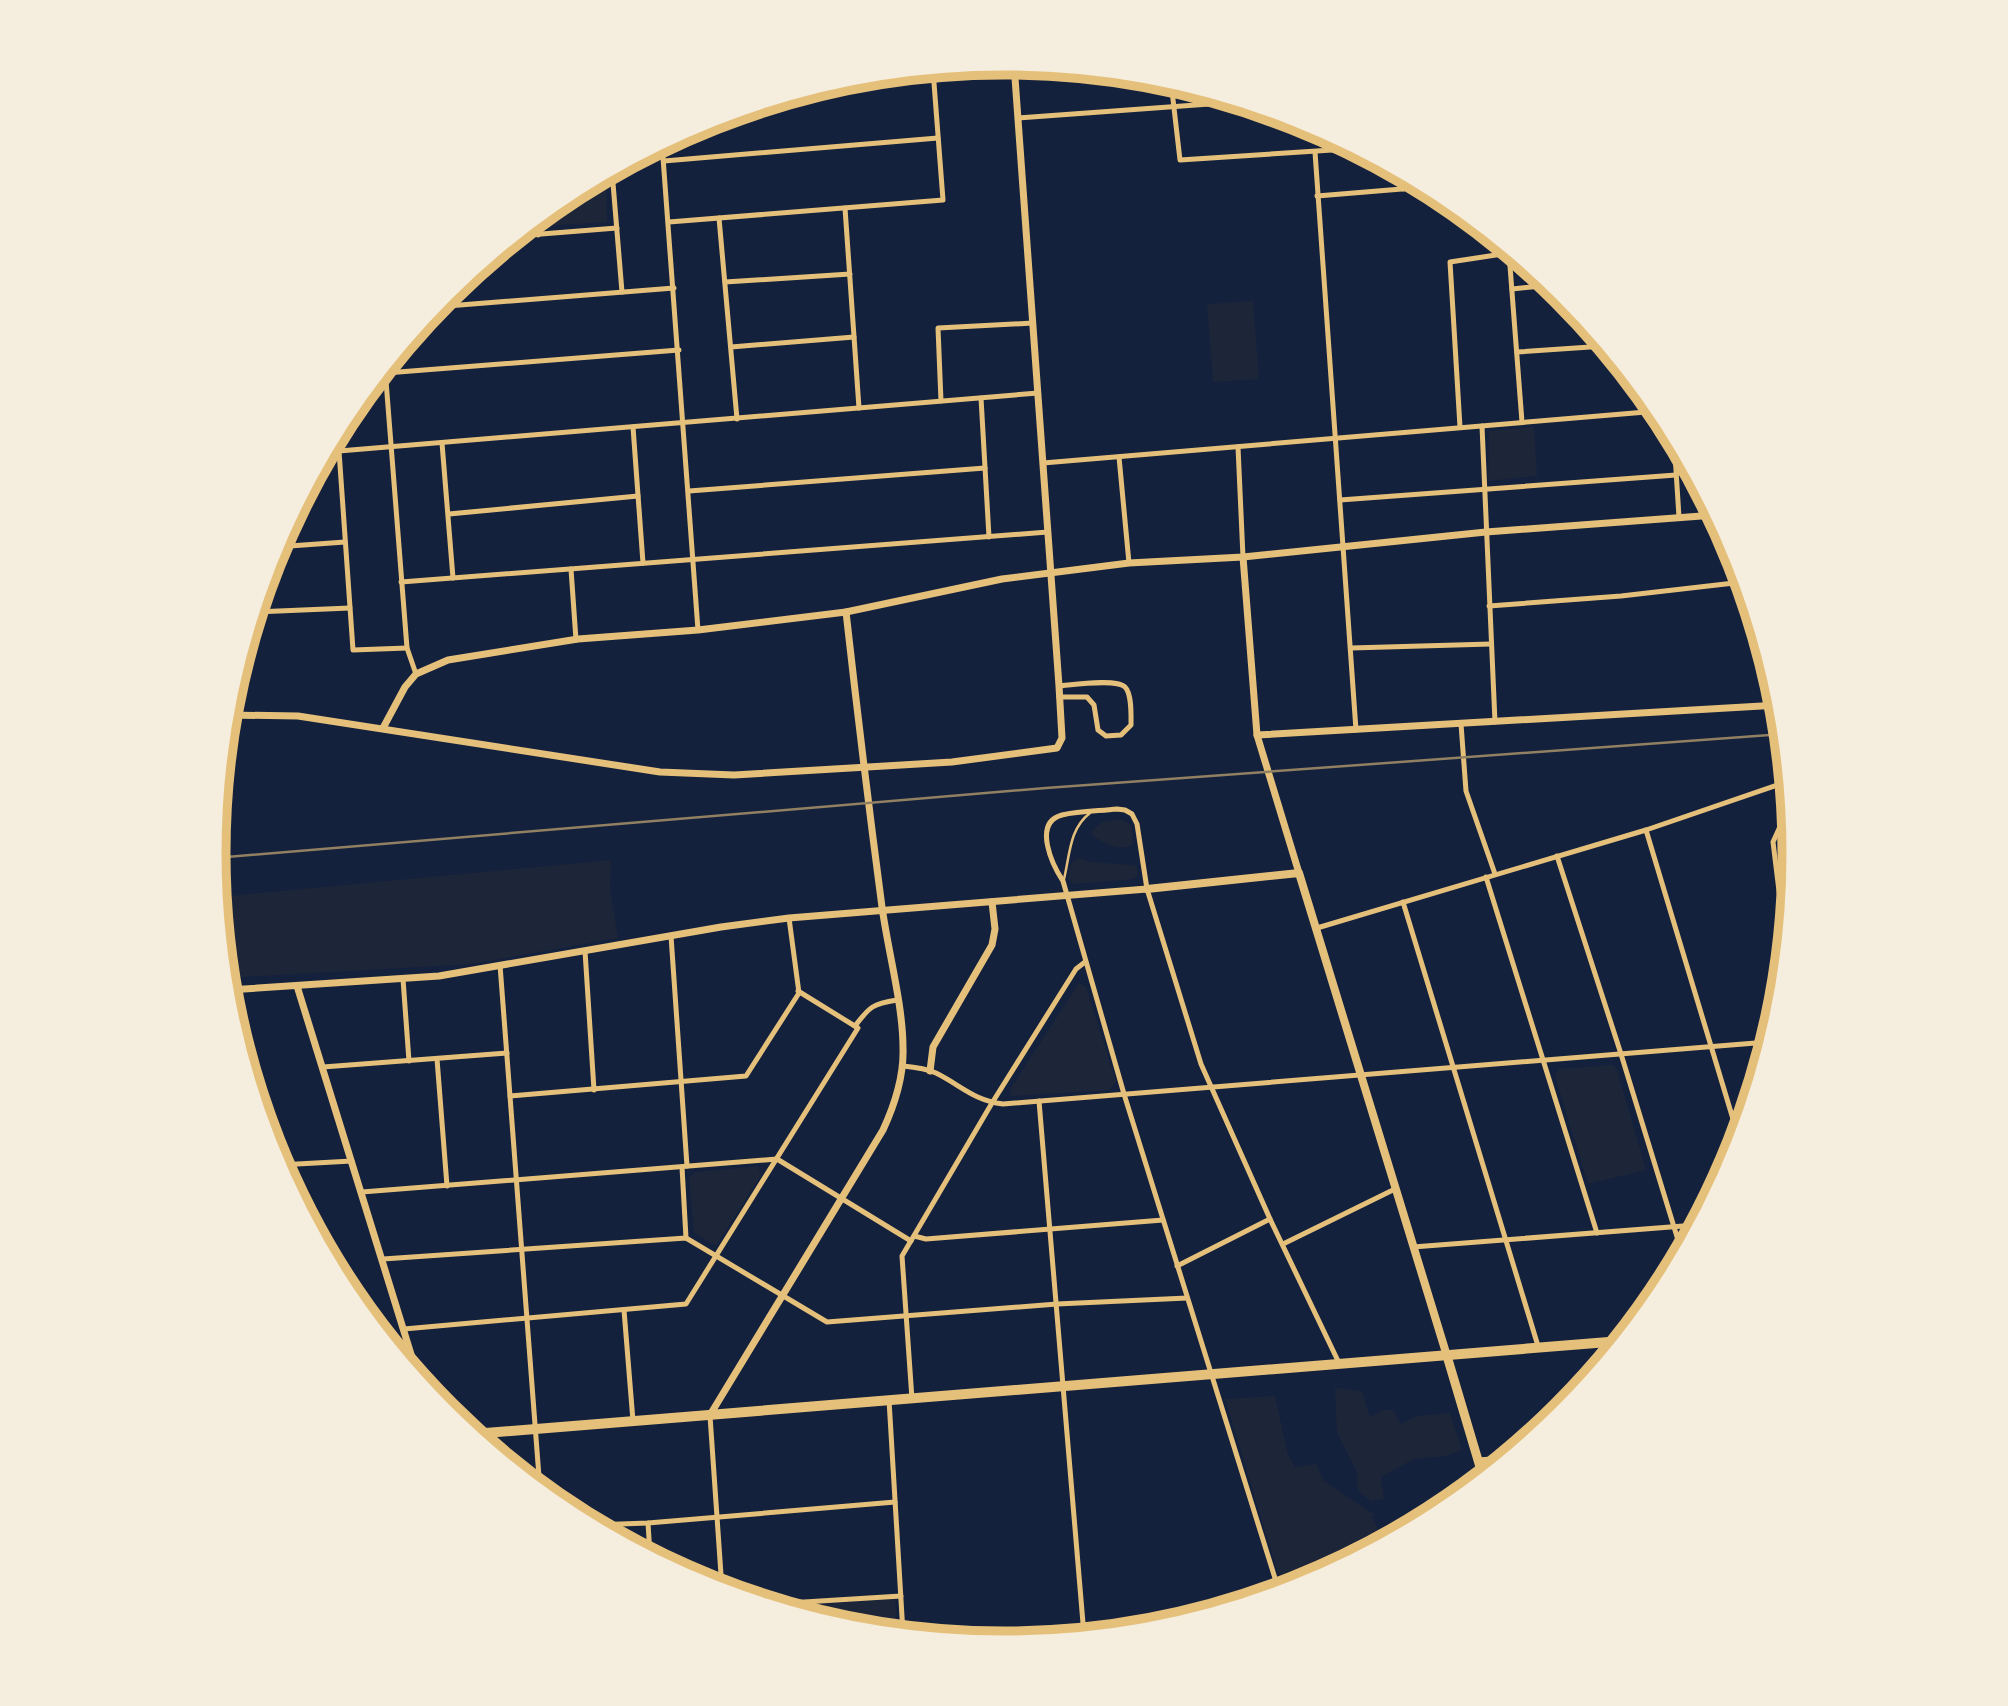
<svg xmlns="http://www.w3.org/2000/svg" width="2008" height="1706" viewBox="0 0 2008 1706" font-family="'Source Serif 4',serif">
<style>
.green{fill:#1d2539}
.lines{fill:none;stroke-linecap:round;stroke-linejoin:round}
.service{stroke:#e5c07b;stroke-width:2.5}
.minor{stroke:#e5c07b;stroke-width:5}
.tertiary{stroke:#e5c07b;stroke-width:7}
.secondary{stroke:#e5c07b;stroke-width:8}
.primary{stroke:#e5c07b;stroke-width:9}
.trunk{stroke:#e5c07b;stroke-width:10}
.rail{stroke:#918062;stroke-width:2.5}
.rim{fill:none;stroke:#e5c07b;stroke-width:9}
</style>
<rect width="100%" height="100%" fill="#14213d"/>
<!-- green -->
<g class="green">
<polygon points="606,175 607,222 544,226 543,214 565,196"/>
<polygon points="1253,301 1259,379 1213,382 1207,304"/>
<polygon points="1534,427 1537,476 1488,481 1489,431"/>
<path d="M1119,819C1133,822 1135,832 1132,845C1120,852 1098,843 1091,832L1102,822Z"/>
<path d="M1080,858L1091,862L1133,865L1137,867L1138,874L1134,879L1074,884L1068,880C1068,869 1069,861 1080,858Z"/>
<polygon points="611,860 610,890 618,938 472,964 226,978 218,897"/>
<polygon points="1079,983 1086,987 1116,1081 1110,1090 1010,1096 1011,1088"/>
<polygon points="1613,1065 1617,1070 1646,1170 1588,1184 1555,1076 1559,1069"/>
<polygon points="758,1166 761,1175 716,1246 694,1233 689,1177 696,1172"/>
<path d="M1335,1388L1362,1391L1370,1417L1383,1410H1393L1401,1424L1417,1416L1450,1413L1462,1450L1446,1456L1414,1459L1381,1477L1384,1499L1371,1501C1359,1492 1354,1489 1358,1474L1337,1433Z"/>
<polygon points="1275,1396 1288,1455 1295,1467 1316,1464 1324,1481 1375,1515 1372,1517 1377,1527 1380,1543 1347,1561 1332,1564 1333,1569 1306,1583 1283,1590 1225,1399"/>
<polygon points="895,1599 897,1632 849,1628 782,1607"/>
</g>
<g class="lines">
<!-- service -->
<path class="service" d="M1064,879C1070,855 1069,829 1090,813"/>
<!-- minor -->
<g class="minor">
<polyline points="849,78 1014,65"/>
<polyline points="1171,82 1180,160 1348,149 1347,145"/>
<polyline points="1018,118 1237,102"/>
<polyline points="662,144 698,630"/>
<polyline points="1315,152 1356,730"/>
<polyline points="664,161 938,138"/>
<polyline points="612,171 622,292"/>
<polyline points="1402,174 1403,189"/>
<polyline points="1317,196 1426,187"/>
<polyline points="845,208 859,408"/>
<polyline points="719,218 737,419"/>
<polyline points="538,219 538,235"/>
<polyline points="669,222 943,200 933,70"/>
<polyline points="516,236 617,228"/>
<polyline points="725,282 850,274"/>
<polyline points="1512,289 1551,285"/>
<polyline points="435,307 674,288"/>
<polyline points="731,347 854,337"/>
<polyline points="1517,352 1605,346"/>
<polyline points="385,368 407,648 416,674"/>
<polyline points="386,373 679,350"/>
<polyline points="981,398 989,537"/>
<polyline points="941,401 938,328 1033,323"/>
<polyline points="1482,426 1495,722"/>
<polyline points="633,427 643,563"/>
<polyline points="1460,427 1450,262 1509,253 1522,422"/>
<polyline points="1674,439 1679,517"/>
<polyline points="442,443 453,578"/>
<polyline points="1238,447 1243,557"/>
<polyline points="339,451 353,650 407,648"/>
<polyline points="327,452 1038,393"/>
<polyline points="1119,457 1129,563"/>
<polyline points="1043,463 1658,411"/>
<polyline points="689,491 985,468"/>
<polyline points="1340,500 1676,475"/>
<polyline points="449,514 638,496"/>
<polyline points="276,547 345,542"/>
<polyline points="571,569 576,640"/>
<polyline points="401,582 1048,532"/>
<polyline points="1746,592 1752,645 1766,666"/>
<polyline points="1489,606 1621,596 1743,582"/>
<polyline points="255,612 350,608"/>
<polyline points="1351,648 1491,644"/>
<path d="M1059,686C1072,685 1116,678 1125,687C1132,694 1131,715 1131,725L1121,735L1106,736L1098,730L1094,705L1087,697H1059"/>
<polyline points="1461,724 1466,791 1495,874"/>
<polyline points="1783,820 1773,842 1785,940"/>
<polyline points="1646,830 1739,1139"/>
<polyline points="1557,856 1621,1054 1682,1253"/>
<polyline points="1486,877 1597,1233"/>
<polyline points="1403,902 1538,1346"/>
<polyline points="1317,928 1646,830 1780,784"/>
<polyline points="671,936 687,1166"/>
<polyline points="585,951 594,1090"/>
<polyline points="500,965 540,1490"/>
<polyline points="403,979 409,1061"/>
<path d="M855,1026C870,1006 873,1004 897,1000"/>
<polyline points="437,1059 447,1186"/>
<path d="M903,1066C914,1067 925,1068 936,1073C962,1086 973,1100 1003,1104L1768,1042"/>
<polyline points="323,1067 507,1053"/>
<polyline points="510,1096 746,1076 799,993 789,918"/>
<polyline points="1039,1101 1084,1635"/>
<polyline points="279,1165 352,1161"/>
<polyline points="682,1167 686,1238"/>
<polyline points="362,1192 777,1159 911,1241"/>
<polyline points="914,1236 926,1239 1163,1220"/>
<polyline points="1283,1244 1395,1189"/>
<polyline points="1413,1247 1696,1225"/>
<polyline points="383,1259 686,1238 827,1322 1057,1304 1187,1298"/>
<polyline points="1177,1266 1270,1219"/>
<polyline points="624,1310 633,1421"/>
<polyline points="404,1329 686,1304 858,1028 798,991"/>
<polyline points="912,1399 902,1256 992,1103 1076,969 1085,962"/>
<polyline points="889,1400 903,1633"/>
<polyline points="710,1416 722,1589"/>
<polyline points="1478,1460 1506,1458"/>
<polyline points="648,1523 650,1555"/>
<polyline points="593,1525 648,1523 895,1502"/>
<path d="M1279,1591L1124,1094L1063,881C1053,866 1032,823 1062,815C1079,811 1099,811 1117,809L1125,810L1132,814L1137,824L1147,889L1201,1064L1270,1219L1339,1363"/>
<polyline points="772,1604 901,1596"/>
</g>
<!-- tertiary -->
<g class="tertiary">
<polyline points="1243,557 1257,735 1299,873"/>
<polyline points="228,715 298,716 660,772 734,775 952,762 1057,748 1062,738 1059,686 1014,64"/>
<polyline points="383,728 405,687 416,674 448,660 578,639 698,630 846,612 1002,579 1129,563 1243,557 1486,532 1715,515"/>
<polyline points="1257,735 1779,705"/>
<polyline points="297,986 419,1380"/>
<polyline points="228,990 439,976 721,927 789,918 1147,889"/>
<polyline points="930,1071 933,1047 992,945 995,929 992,902"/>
<path d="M710,1415L883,1130C895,1104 904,1077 903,1048C903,1005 888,951 882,907C869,809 857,710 846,612"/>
</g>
<!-- secondary -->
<g class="secondary">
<polyline points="1767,660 1791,888"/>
<polyline points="1147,889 1299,873 1447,1356"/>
</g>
<!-- primary -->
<polyline class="primary" points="1447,1356 1483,1477"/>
<!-- trunk -->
<polyline class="trunk" points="473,1434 1621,1341"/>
<!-- rail -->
<polyline class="rail" points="215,858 1046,788 1782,734"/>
</g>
<!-- crop -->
<path d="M0 0H2008V1706H0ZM226 853a778 778 0 1 1 1556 0a778 778 0 1 1-1556 0Z" fill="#f5edde" fill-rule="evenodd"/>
<path class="rim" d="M226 853a778 778 0 1 1 1556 0a778 778 0 1 1-1556 0Z"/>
</svg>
